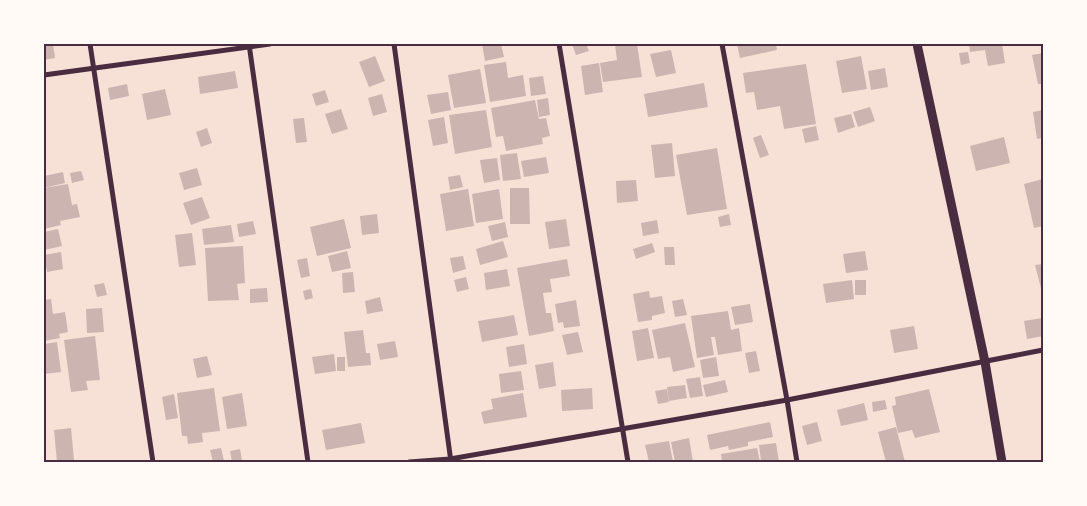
<svg xmlns="http://www.w3.org/2000/svg" width="1087" height="506" viewBox="0 0 1087 506" font-family="'Fira Sans Condensed',sans-serif">
<style>
.building{fill:#ccb4b1}
.lines{fill:none;stroke-linecap:round;stroke-linejoin:round}
.minor{stroke:#4a2c40;stroke-width:5}
.tertiary{stroke:#4a2c40;stroke-width:9}
.neatline{fill:none;stroke:#4a2c40;stroke-width:2}
</style>
<rect width="100%" height="100%" fill="#f7e1d7"/>
<!-- building -->
<g class="building">
<polygon points="44,44 53,44 55,58 44,60"/>
<polygon points="482,44 501,44 504,57 485,61"/>
<polygon points="572,44 586,44 589,51 576,55"/>
<polygon points="622,44 637,44 642,77 603,82 600,63 617,60 615,45"/>
<polygon points="737,44 776,44 777,50 740,58"/>
<polygon points="969,44 1002,44 1005,63 988,66 985,50 970,52"/>
<polygon points="671,50 676,73 656,77 650,54"/>
<polygon points="968,52 970,63 961,65 959,53"/>
<polygon points="1043,53 1043,84 1038,84 1032,55"/>
<polygon points="375,56 385,81 369,87 359,62"/>
<polygon points="861,56 867,89 842,93 836,61"/>
<polygon points="506,62 508,78 523,75 526,96 490,102 484,65"/>
<polygon points="599,63 603,92 585,95 581,66"/>
<polygon points="806,64 816,124 784,129 780,106 757,110 754,92 746,93 743,73"/>
<polygon points="885,68 888,87 871,90 868,71"/>
<polygon points="480,69 486,103 454,108 448,75"/>
<polygon points="235,71 238,88 200,94 198,77"/>
<polygon points="543,76 546,94 531,96 529,78"/>
<polygon points="704,83 708,107 648,117 644,94"/>
<polygon points="127,84 129,96 110,100 108,88"/>
<polygon points="165,89 171,115 147,120 142,94"/>
<polygon points="325,90 329,102 316,106 312,94"/>
<polygon points="448,92 451,110 431,114 427,95"/>
<polygon points="382,94 387,112 373,116 368,98"/>
<polygon points="548,98 550,115 539,117 537,100"/>
<polygon points="535,100 539,119 546,118 550,136 542,138 543,144 506,151 503,136 496,137 491,108"/>
<polygon points="870,107 875,121 858,127 853,112"/>
<polygon points="341,109 348,129 332,134 325,114"/>
<polygon points="486,110 492,147 455,154 449,115"/>
<polygon points="1043,110 1043,138 1037,139 1033,112"/>
<polygon points="851,114 855,127 838,133 834,118"/>
<polygon points="444,117 448,143 433,146 428,120"/>
<polygon points="304,118 307,142 296,143 293,119"/>
<polygon points="816,126 819,140 805,143 802,129"/>
<polygon points="207,128 212,143 201,147 196,132"/>
<polygon points="761,135 769,155 760,158 753,138"/>
<polygon points="1004,137 1010,163 976,171 970,146"/>
<polygon points="672,143 675,176 655,178 651,145"/>
<polygon points="717,148 727,209 687,215 676,155"/>
<polygon points="517,153 521,179 503,181 500,155"/>
<polygon points="546,157 549,173 524,177 521,161"/>
<polygon points="497,158 500,180 484,183 480,160"/>
<polygon points="197,168 202,185 184,190 179,173"/>
<polygon points="81,171 84,180 72,183 70,173"/>
<polygon points="63,172 65,183 44,188 44,176"/>
<polygon points="460,175 463,187 450,190 448,177"/>
<polygon points="1043,179 1043,226 1034,228 1024,184"/>
<polygon points="636,180 638,201 617,203 616,181"/>
<polygon points="68,184 72,205 77,204 80,217 60,221 61,225 44,229 44,188"/>
<polygon points="510,188 529,188 530,224 510,224"/>
<polygon points="468,189 474,226 446,231 440,194"/>
<polygon points="499,189 503,219 476,223 472,194"/>
<polygon points="202,197 210,218 191,225 183,203"/>
<polygon points="377,214 379,233 362,235 360,216"/>
<polygon points="729,214 731,225 720,227 718,217"/>
<polygon points="344,219 351,248 317,256 310,227"/>
<polygon points="566,219 570,246 549,249 545,222"/>
<polygon points="657,220 659,233 643,236 641,223"/>
<polygon points="253,221 256,234 239,237 237,224"/>
<polygon points="505,222 508,237 492,241 488,226"/>
<polygon points="231,225 234,242 204,245 202,229"/>
<polygon points="58,229 62,246 44,250 44,232"/>
<polygon points="192,233 196,265 179,267 175,235"/>
<polygon points="503,241 508,257 480,265 476,249"/>
<polygon points="652,243 655,252 636,259 633,249"/>
<polygon points="243,246 245,283 237,284 239,300 208,301 205,248"/>
<polygon points="664,247 674,247 675,265 665,265"/>
<polygon points="347,251 351,268 332,272 328,256"/>
<polygon points="865,251 868,270 846,273 843,254"/>
<polygon points="61,252 63,269 47,272 44,255"/>
<polygon points="463,256 466,269 453,273 450,258"/>
<polygon points="307,258 310,276 301,278 297,260"/>
<polygon points="567,259 570,276 550,279 552,292 543,293 546,313 551,313 554,331 529,336 517,268"/>
<polygon points="1043,264 1043,296 1035,265"/>
<polygon points="507,269 510,286 486,290 484,273"/>
<polygon points="353,272 355,292 343,293 342,273"/>
<polygon points="466,277 469,289 457,292 454,280"/>
<polygon points="852,280 854,299 826,303 823,284"/>
<rect x="855" y="280" width="11" height="15"/>
<polygon points="104,283 107,295 97,297 94,285"/>
<polygon points="267,288 268,302 250,303 250,289"/>
<polygon points="311,289 313,298 305,300 303,291"/>
<polygon points="649,291 650,298 662,296 665,313 652,316 652,320 638,322 633,294"/>
<polygon points="380,297 383,311 367,314 365,301"/>
<polygon points="51,299 53,314 65,312 68,332 59,334 60,338 44,341 44,300"/>
<polygon points="683,299 687,315 675,317 672,301"/>
<polygon points="576,300 580,326 564,328 563,322 558,323 555,304"/>
<polygon points="750,304 753,322 735,325 731,307"/>
<polygon points="102,308 104,332 87,333 86,309"/>
<polygon points="728,311 731,330 739,328 742,351 718,355 715,337 711,337 714,355 697,358 691,316"/>
<polygon points="514,315 518,335 482,342 478,321"/>
<polygon points="1042,318 1043,336 1027,339 1024,321"/>
<polygon points="685,323 695,367 673,372 670,357 658,359 652,330"/>
<polygon points="914,326 918,349 894,353 890,330"/>
<polygon points="648,328 654,358 637,361 632,331"/>
<polygon points="363,330 366,353 370,353 371,365 348,367 344,332"/>
<polygon points="578,332 583,352 567,355 562,335"/>
<polygon points="95,336 100,380 86,381 88,390 71,392 64,340"/>
<polygon points="395,341 398,357 380,360 377,344"/>
<polygon points="57,342 61,372 44,374 44,344"/>
<polygon points="524,344 527,364 509,367 506,347"/>
<polygon points="756,351 760,371 749,373 745,353"/>
<polygon points="334,354 336,371 315,374 312,357"/>
<polygon points="207,356 212,375 197,378 193,359"/>
<rect x="337" y="357" width="8" height="14"/>
<polygon points="716,357 719,376 703,378 700,360"/>
<polygon points="553,362 556,386 539,389 535,365"/>
<polygon points="521,371 524,390 501,393 499,374"/>
<polygon points="700,377 703,396 690,398 686,379"/>
<polygon points="725,380 728,392 706,397 703,385"/>
<polygon points="685,385 687,398 669,401 667,387"/>
<polygon points="214,388 220,431 202,433 203,442 188,444 187,436 182,436 177,393"/>
<polygon points="592,388 593,409 562,411 561,390"/>
<polygon points="667,389 669,402 658,404 655,391"/>
<polygon points="929,389 940,432 915,438 912,430 898,433 892,406 896,405 895,397"/>
<polygon points="242,393 247,426 227,429 222,397"/>
<polygon points="523,393 527,417 484,424 481,412 493,409 491,399"/>
<polygon points="174,394 178,418 166,420 162,397"/>
<polygon points="885,400 887,409 873,412 872,402"/>
<polygon points="864,403 868,420 841,426 837,410"/>
<polygon points="770,422 773,437 748,442 748,446 729,450 728,446 710,450 707,435"/>
<polygon points="817,422 822,441 807,445 802,426"/>
<polygon points="361,423 365,443 326,450 322,430"/>
<polygon points="896,427 905,462 886,462 878,432"/>
<polygon points="71,428 74,460 57,462 54,430"/>
<polygon points="689,438 693,462 675,462 671,442"/>
<polygon points="669,441 673,462 649,462 645,445"/>
<polygon points="776,443 779,462 770,462 770,460 761,461 759,445"/>
<polygon points="221,448 224,461 213,462 210,450"/>
<polygon points="757,448 760,462 722,462 721,454"/>
<polygon points="240,449 242,460 232,462 230,451"/>
</g>
<g class="lines">
<!-- minor -->
<g class="minor">
<polyline points="90,44 153,462"/>
<polyline points="249,44 308,462"/>
<polyline points="394,44 451,462"/>
<polyline points="559,44 628,462"/>
<polyline points="722,44 787,400 797,462"/>
<polyline points="44,75 270,44"/>
<polyline points="409,462 450,459 787,400 1043,350"/>
</g>
<!-- tertiary -->
<polyline class="tertiary" points="917,44 985,362 1002,462"/>
</g>
<!-- border -->
<rect width="1087" height="506" fill="none" stroke="#fffaf5" stroke-width="90"/>
<rect x="45" y="45" width="997" height="416" class="neatline"/>
</svg>
